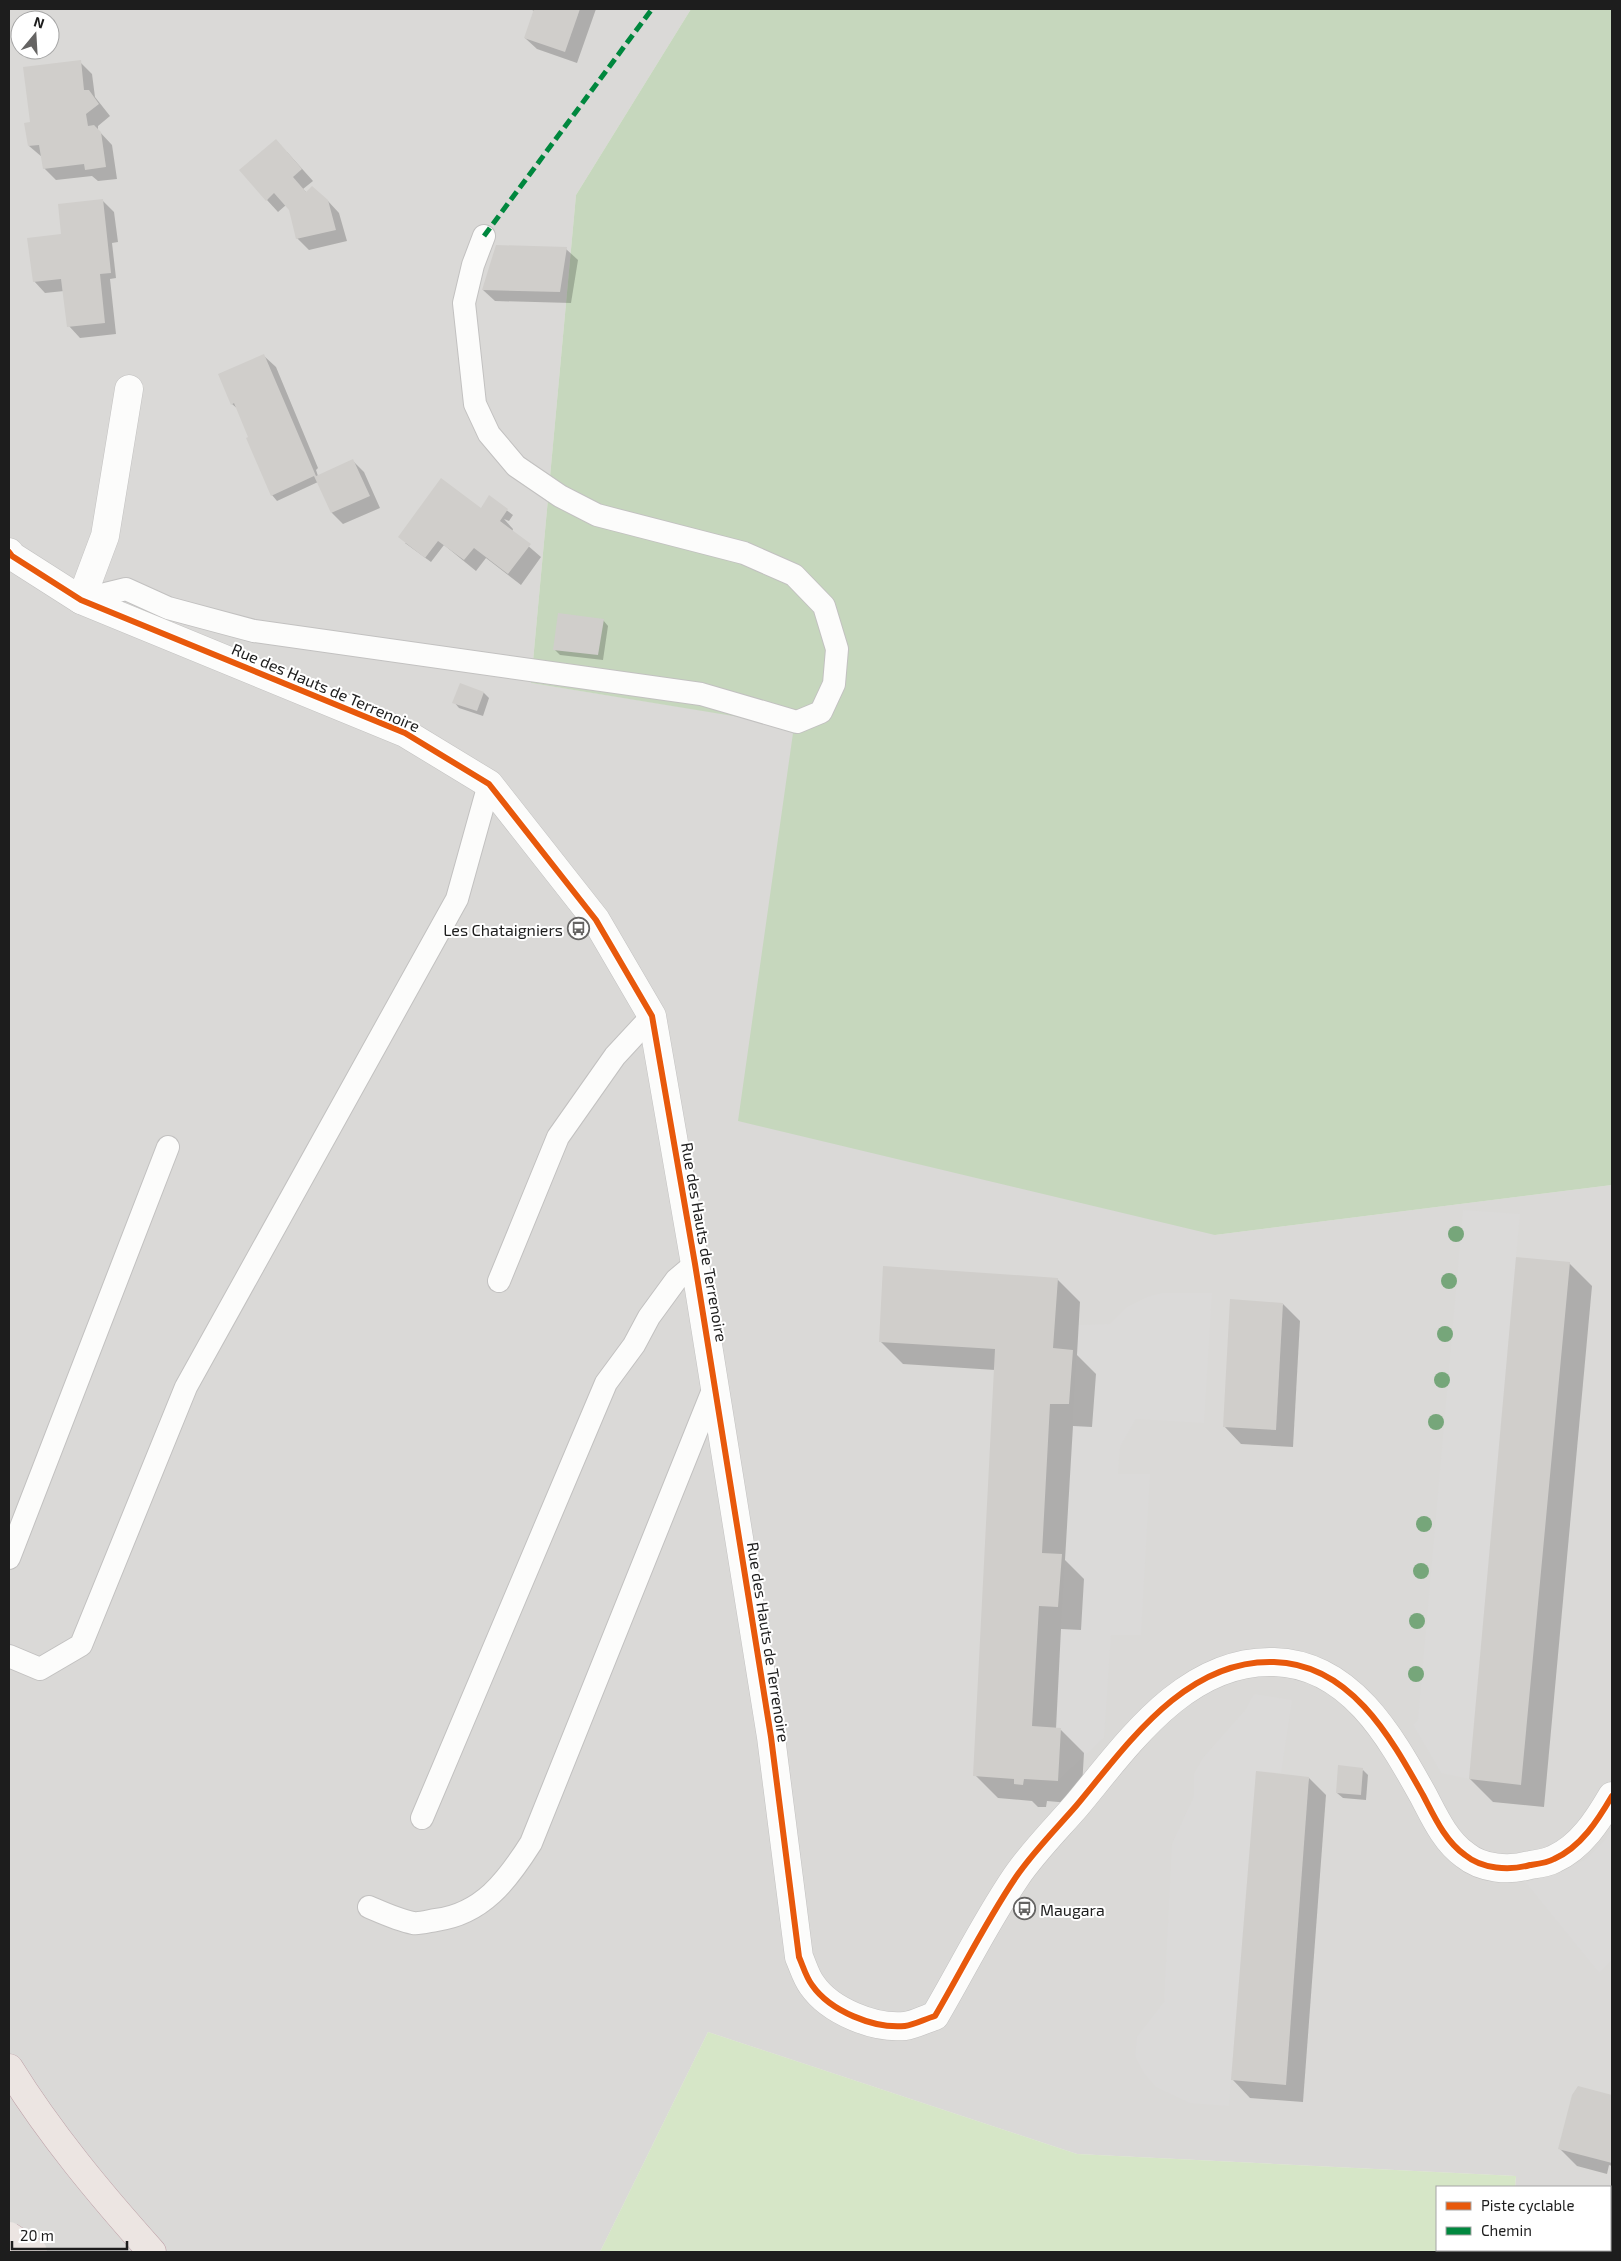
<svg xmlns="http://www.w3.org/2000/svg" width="1621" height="2261" viewBox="0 0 1621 2261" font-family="'Exo 2',sans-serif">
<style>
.residential{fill:#dad9d7;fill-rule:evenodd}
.grass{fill:#d6e6c7}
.forest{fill:#c6d7bd}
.parking{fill:#dbdad9}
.shadow{fill:#0003}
.building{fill:#d0cecb}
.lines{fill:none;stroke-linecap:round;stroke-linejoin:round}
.service-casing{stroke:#c2c1c0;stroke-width:24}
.minor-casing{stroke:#c2c1c0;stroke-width:29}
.trunk-casing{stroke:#bda0a7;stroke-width:29}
.service{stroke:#fcfcfb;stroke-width:22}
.minor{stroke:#fcfcfb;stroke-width:28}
.trunk{stroke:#ece5e2;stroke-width:28}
.trunk-bridge-casing{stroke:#bda0a7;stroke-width:29;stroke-linecap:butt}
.trunk-bridge{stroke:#ece5e2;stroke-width:28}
.quiet{stroke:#00873e;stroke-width:5;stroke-dasharray:10 5;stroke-linecap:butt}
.cycleway-casing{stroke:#fff;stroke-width:9}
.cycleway{stroke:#e8590c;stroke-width:6}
.tree{fill:#76a67a}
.labels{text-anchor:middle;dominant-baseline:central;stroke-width:4;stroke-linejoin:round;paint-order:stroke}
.street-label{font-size:16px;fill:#1d1d1d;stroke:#fff}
.poi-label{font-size:16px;fill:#1d1d1d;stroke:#fff;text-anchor:end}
</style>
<rect width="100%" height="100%" fill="#ebe9e6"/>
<!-- residential -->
<path class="residential" d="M9,9H691L576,195L531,683L794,725L1215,1235L1612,1185V2252H1510V2250H1610V2187H1515L1516,2176L1077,2154L708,2032L600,2252H9ZM20,20H50V50H20Z"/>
<!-- grass -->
<polygon class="grass" points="708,2032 1077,2154 1516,2176 1515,2187 1437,2187 1437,2250 1510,2250 1510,2252 600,2252"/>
<!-- forest -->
<polygon class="forest" points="691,9 1612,9 1612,1185 1215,1235 738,1121 794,726 531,683 576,195"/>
<!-- parking -->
<g class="parking">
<polygon points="1463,1210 1520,1214 1469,1779 1441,1773 1413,1725 1418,1719"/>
<polygon points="1162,1293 1212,1293 1204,1423 1136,1419 1120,1447 1118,1474 1150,1474 1141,1635 1111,1635 1104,1738 1058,1781 1061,1729 1055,1728 1078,1325 1110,1324 1127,1307 1147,1297"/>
<polygon points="1254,1694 1292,1700 1281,1773 1256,1771 1229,2106 1190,2103 1156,2087 1144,2073 1135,2056 1137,2037 1164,2002 1172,1844 1194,1796 1194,1774 1203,1758 1246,1709"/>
<polygon points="1612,1828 1612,1960 1599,1973 1525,1882 1558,1874 1584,1860 1604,1841"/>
</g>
<!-- shadow -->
<g class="shadow">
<polygon points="531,9 596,9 577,63 537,49 525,38 535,12"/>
<polygon points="80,62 92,74 95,97 110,116 98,126 98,130 112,145 117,179 98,181 92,176 56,180 44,168 42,157 29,146 32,123"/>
<polygon points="287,152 313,181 303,189 307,193 327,200 339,213 347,241 309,250 297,238 290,210 286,205 278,212 267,200"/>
<polygon points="102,200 114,212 118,242 112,243 116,278 110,279 116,334 80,338 69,326 64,291 45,293 34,281 62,235"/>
<polygon points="566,249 578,260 571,303 495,301 483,290"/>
<polygon points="264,356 276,367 318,468 316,470 318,476 353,461 364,472 380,508 343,524 332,513 318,482 277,501 272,495 239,410 232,404 220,374"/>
<polygon points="489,497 513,515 509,521 504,519 513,529 512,532 541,557 521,585 486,558 476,571 444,545 431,562 405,543 481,509"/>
<polygon points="603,620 608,626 603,660 560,655 554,649"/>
<polygon points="461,685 484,693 489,698 483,716 459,708 454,702"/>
<polygon points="1569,1263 1592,1286 1544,1807 1493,1802 1470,1779"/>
<polygon points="1057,1279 1080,1302 1077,1355 1096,1374 1092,1427 1073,1426 1065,1560 1084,1579 1081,1630 1061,1629 1056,1729 1061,1730 1084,1753 1081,1804 1047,1801 1046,1807 1038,1807 1032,1801 998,1798 975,1775 995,1370 903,1364 880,1341"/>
<polygon points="1283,1304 1300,1321 1293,1447 1241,1444 1224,1426"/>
<polygon points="1363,1770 1368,1775 1366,1800 1343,1798 1337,1793"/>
<polygon points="1309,1778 1326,1795 1303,2102 1250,2098 1233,2080"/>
<polygon points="1579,2087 1612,2096 1612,2166 1609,2165 1607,2174 1577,2166 1559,2148"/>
</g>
<!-- building -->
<g class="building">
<polygon points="534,9 580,9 565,52 524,38"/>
<polygon points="81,60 84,90 89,90 99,104 86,114 88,126 94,125 101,132 106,167 85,170 84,164 43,169 39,145 28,146 24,123 30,122 23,67"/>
<polygon points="276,139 302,169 293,177 306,192 312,186 328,200 336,230 296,239 289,210 274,193 266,201 239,170"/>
<polygon points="103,199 111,273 100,274 105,323 67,327 61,279 33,282 27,238 61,234 58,204"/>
<polygon points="496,245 567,247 560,292 482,290"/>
<polygon points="264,354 316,476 353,459 370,496 331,513 314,476 271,496 246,438 248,437 234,403 231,405 218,374"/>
<polygon points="441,478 481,508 489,495 508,509 500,521 531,544 508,574 474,548 464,560 438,541 425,558 398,537"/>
<polygon points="558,613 604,619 598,655 553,650"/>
<polygon points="460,683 484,692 477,711 452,703"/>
<polygon points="1516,1257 1570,1262 1521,1785 1469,1779"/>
<polygon points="883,1266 1058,1278 1053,1348 1073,1350 1069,1404 1050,1404 1042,1553 1062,1554 1058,1607 1039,1606 1032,1726 1061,1728 1058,1781 1024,1779 1023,1785 1014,1784 1014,1779 973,1776 995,1349 879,1342"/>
<polygon points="1230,1299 1283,1303 1276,1430 1223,1427"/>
<polygon points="1338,1765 1363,1768 1361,1795 1336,1793"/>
<polygon points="1256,1771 1309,1777 1286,2085 1231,2080"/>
<polygon points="1578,2086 1612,2095 1612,2163 1558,2149 1572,2095"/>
</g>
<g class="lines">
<defs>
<g id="service">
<polyline points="81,600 126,589 168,608 254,631 701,694 797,722 821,712 834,684 837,649 824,606 794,575 744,553 597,515 560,496 516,466 489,434 475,404 464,303 473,265 484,236"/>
<polyline points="499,1281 558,1137 615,1056 652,1016"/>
<polyline points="9,1558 168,1147"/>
<polyline points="9,1656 40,1669 81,1645 186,1387 457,899 489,784"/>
<polyline points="422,1818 606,1383 634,1345 649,1317 676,1280 695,1264"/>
<path d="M369,1907C383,1913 398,1920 413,1923C420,1924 429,1921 436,1920C482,1914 507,1881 531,1843L715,1385"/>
</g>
<g id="minor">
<path d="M9,552L12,556L81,600L405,733L489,784L596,920L652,1016L695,1264L771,1737L799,1957C803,1966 806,1977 812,1985C830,2011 874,2029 905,2026C914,2025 925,2019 935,2016C962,1970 986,1921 1016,1877C1033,1852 1056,1829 1076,1806C1127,1745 1185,1659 1274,1662C1350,1664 1390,1736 1423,1795C1434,1816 1445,1841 1465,1855C1482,1869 1509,1871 1530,1865C1537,1864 1547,1863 1554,1859C1581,1847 1598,1820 1612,1796"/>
<polyline points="81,600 105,536 129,389"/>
</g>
<path id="trunk" d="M9,2068C50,2134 100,2194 152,2252"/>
</defs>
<!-- service casing -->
<use href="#service" class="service-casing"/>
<!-- minor casing -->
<use href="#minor" class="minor-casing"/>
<!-- trunk casing -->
<use href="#trunk" class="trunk-casing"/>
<!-- service -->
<use href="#service" class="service"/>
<!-- minor -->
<use href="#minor" class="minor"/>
<!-- trunk -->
<use href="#trunk" class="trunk"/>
<defs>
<polyline id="trunk-bridge" points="9,2236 33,2252"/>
</defs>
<!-- trunk-bridge casing -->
<use href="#trunk-bridge" class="trunk-bridge-casing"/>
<!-- trunk-bridge -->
<use href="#trunk-bridge" class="trunk-bridge"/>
<!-- quiet -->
<polyline class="quiet" points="484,236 652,9"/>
<defs>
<path id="cycleway" d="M9,552L12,556L81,600L405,733L489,784L596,920L652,1016L695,1264L771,1737L799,1957C803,1966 806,1977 812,1985C830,2011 874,2029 905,2026C914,2025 925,2019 935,2016C962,1970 986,1921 1016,1877C1033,1852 1056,1829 1076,1806C1127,1745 1185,1659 1274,1662C1350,1664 1390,1736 1423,1795C1434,1816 1445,1841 1465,1855C1482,1869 1509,1871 1530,1865C1537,1864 1547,1863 1554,1859C1581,1847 1598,1820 1612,1796"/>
</defs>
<!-- cycleway casing -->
<use href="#cycleway" class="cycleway-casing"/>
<!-- cycleway -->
<use href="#cycleway" class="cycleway"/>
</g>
<!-- trees -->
<g class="tree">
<circle cx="1456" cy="1234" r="8"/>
<circle cx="1449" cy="1281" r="8"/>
<circle cx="1445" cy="1334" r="8"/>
<circle cx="1442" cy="1380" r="8"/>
<circle cx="1436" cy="1422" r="8"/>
<circle cx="1424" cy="1524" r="8"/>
<circle cx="1421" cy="1571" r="8"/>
<circle cx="1417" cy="1621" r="8"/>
<circle cx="1416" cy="1674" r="8"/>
</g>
<!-- icons -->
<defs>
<symbol id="bus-ring" viewBox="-11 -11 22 22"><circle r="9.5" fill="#fff" stroke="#656463" stroke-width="1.5"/><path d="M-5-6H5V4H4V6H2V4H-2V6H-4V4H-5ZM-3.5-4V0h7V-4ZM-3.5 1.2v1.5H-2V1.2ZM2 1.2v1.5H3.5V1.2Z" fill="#656463"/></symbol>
</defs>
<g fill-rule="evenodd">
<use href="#bus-ring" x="566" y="916" width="25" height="25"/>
<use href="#bus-ring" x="1012" y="1896" width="25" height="25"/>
</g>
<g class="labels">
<!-- street labels -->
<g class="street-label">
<text transform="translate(326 687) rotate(23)">Rue des Hauts de Terrenoire</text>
<text transform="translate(705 1242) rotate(80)">Rue des Hauts de Terrenoire</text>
<text transform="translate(769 1642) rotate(81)">Rue des Hauts de Terrenoire</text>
</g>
<!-- poi labels -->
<g class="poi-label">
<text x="563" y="929">Les Chataigniers</text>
<text x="1040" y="1909" text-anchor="start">Maugara</text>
</g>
</g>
<!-- border -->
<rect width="1621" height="2261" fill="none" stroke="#1d1d1d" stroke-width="20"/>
<!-- legend -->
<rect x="1436" y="2186" width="175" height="65" fill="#ffffff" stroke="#a5a5a5"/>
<rect x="1446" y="2202" width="25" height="8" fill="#e8590c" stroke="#a5a5a5"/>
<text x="1481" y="2211" font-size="15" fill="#1d1d1d">Piste cyclable</text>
<rect x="1446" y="2227" width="25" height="8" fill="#00873e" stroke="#a5a5a5"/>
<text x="1481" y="2236" font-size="15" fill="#1d1d1d">Chemin</text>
<!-- north arrow -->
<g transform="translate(35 35) rotate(18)"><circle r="24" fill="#ffffff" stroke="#a5a5a5"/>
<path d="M0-4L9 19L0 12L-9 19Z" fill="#656463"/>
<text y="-8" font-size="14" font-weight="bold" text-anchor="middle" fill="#1d1d1d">N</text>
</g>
<!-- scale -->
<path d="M12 2241v8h115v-8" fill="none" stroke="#1d1d1d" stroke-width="2.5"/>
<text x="20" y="2241" font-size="15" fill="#1d1d1d" stroke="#ffffff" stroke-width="4" paint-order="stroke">20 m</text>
</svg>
